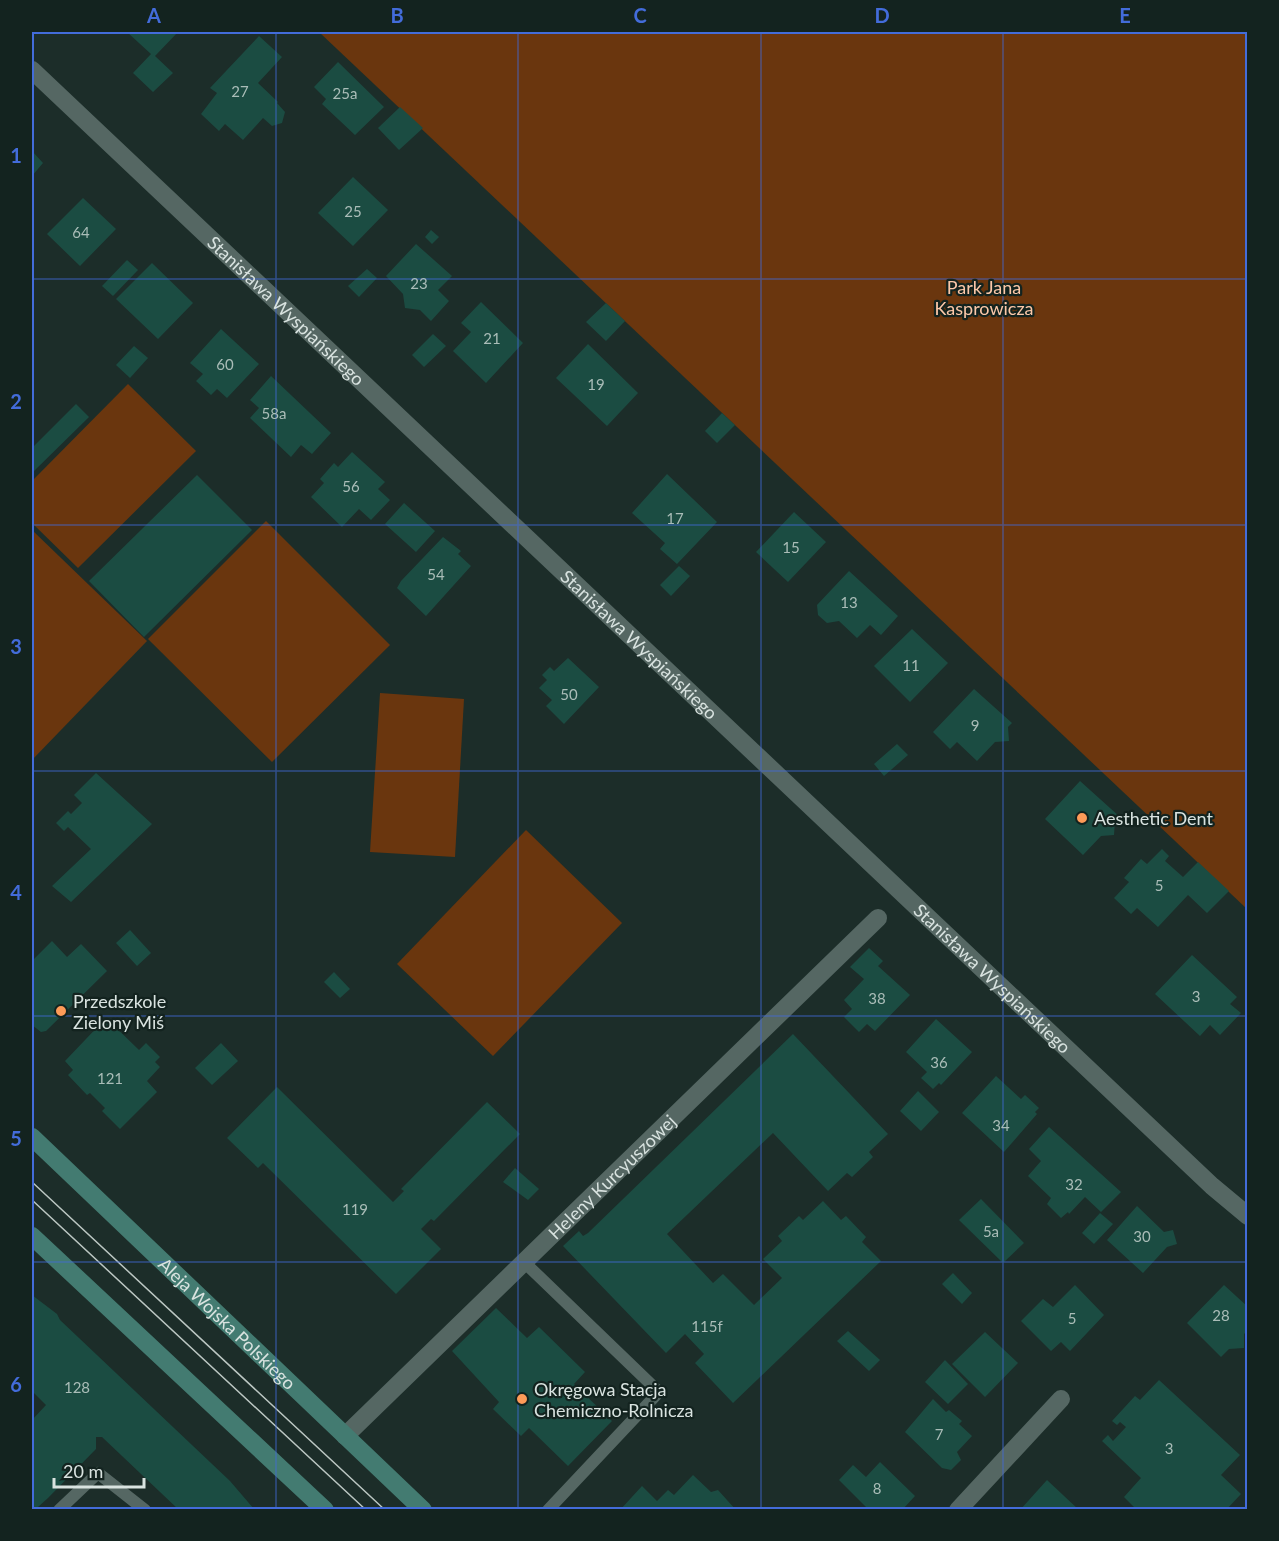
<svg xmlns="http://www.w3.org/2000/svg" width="1279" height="1541" viewBox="0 0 1279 1541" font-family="Lato,sans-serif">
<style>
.green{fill:#6a360e}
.building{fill:#1b4c42}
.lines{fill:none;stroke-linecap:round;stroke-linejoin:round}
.service{stroke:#556763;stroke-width:12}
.minor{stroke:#556763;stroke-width:18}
.tertiary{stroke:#556763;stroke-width:18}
.secondary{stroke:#437b71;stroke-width:18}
.tram{stroke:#bcc7c3;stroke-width:1.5}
.grid{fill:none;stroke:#436cda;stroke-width:1.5;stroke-opacity:0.55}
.poi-dot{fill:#fe9b58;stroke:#13231f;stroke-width:2}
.labels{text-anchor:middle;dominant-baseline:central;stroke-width:4.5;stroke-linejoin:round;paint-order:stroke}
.number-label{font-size:15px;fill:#aabdb8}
.park-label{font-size:18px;fill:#fcc8a8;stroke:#13231f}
.street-label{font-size:18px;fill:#d9e3e0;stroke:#13231f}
.poi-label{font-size:18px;fill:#d9e3e0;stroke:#13231f;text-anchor:start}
.neatline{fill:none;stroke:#436cda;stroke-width:2}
.grid-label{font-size:20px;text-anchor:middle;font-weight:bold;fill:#436cda}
</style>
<rect width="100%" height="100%" fill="#1c2d29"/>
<!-- green -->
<g class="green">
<polygon points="319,32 1247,32 1247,909"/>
<polygon points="128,384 196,451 78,568 32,523 32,481"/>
<polygon points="266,521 390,645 272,762 148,639"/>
<polygon points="32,530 147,641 32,760"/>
<polygon points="380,693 464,699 455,857 370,852"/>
<polygon points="526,830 622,923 493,1056 397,964"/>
</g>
<!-- building -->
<g class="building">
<polygon points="127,32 178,32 155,56 173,73 153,92 133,73 151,54"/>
<polygon points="259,36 282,57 258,83 278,102 277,103 285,112 282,123 272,126 263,118 243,140 225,124 219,131 201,114 217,93 210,88"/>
<polygon points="338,62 384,107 355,135 322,104 326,99 314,87"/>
<polygon points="400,107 423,128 399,150 378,128"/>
<polygon points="32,151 43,163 32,176"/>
<polygon points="353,177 388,210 353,246 318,213"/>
<polygon points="83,198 116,229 80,266 47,234"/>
<polygon points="431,230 439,237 432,244 425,237"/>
<polygon points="416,244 452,276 438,290 449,301 431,321 420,310 405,308 403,294 386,276"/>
<polygon points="127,260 138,270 113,296 102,286"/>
<polygon points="152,263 193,303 158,339 116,299"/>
<polygon points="367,269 377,278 359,297 348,286"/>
<polygon points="481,302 523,343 486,383 453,351 471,332 461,323"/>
<polygon points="606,303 625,321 606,341 586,322"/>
<polygon points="221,329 259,364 227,398 217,389 211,395 196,381 203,374 190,363"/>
<polygon points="433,334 446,346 424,367 412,355"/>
<polygon points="588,344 638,393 607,426 556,378"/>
<polygon points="134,346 148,358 130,378 116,365"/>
<polygon points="271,376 331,433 312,454 301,445 291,457 250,418 259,408 250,400"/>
<polygon points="76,404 89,417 32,473 32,448"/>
<polygon points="722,413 735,425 717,443 705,431"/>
<polygon points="352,452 385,482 378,489 390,500 371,520 359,509 342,527 311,497 324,483 320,479 334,463 338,467"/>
<polygon points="667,474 717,522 677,564 660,549 665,543 632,513"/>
<polygon points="197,475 252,530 144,637 89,581"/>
<polygon points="404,503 435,531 416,552 385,524"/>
<polygon points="794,512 826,542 788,582 756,552"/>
<polygon points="443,537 461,551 458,554 471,566 426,616 397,588 401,581"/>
<polygon points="679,566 690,576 671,596 660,585"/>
<polygon points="849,571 898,616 881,635 870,625 857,638 839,621 827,623 818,615 817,605"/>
<polygon points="912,629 948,663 910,702 874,666"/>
<polygon points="568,658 599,687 564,724 546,706 552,700 539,688 547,680 542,675 550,667 554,671"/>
<polygon points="974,689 1012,723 1008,727 1009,741 995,742 977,761 957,742 950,749 933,732"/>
<polygon points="897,744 908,755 884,776 874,764"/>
<polygon points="96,773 152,824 71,902 52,886 91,849 68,827 64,831 56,823 68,811 71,814 82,803 74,795"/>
<polygon points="1080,781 1120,817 1115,821 1114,835 1101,836 1083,855 1045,819"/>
<polygon points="1162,849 1169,856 1165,861 1183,877 1198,862 1229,891 1207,913 1188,895 1158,927 1137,908 1131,914 1114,898 1129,882 1124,878 1141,859 1147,864"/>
<polygon points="130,930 151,953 137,966 116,943"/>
<polygon points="52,941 67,957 81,944 107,971 46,1031 41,1032 32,1025 32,961"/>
<polygon points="869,948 883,961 878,966 910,995 875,1031 867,1024 859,1032 844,1017 852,1009 844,1000 864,979 850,967"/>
<polygon points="1192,955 1237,997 1230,1004 1241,1013 1220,1035 1210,1025 1200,1036 1155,994"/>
<polygon points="334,972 350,989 340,998 324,982"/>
<polygon points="106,1018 139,1050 146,1043 160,1057 155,1062 160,1067 147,1081 157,1092 120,1129 102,1111 105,1108 90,1093 87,1095 68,1075 73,1070 65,1061"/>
<polygon points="936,1019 972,1052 941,1085 939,1083 933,1089 921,1078 927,1072 906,1052"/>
<polygon points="793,1034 888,1134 869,1152 873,1157 852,1177 847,1173 828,1191 773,1133 667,1234 713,1283 723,1274 754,1305 782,1278 763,1259 782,1241 778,1236 799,1216 803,1220 823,1201 841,1220 846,1216 866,1237 862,1242 881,1261 733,1403 695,1363 704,1354 685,1334 666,1353 563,1246 579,1231 583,1236 588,1233"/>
<polygon points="221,1043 238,1061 212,1085 195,1068"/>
<polygon points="996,1076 1021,1099 1025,1095 1039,1108 1035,1112 1037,1114 1004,1152 962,1113"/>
<polygon points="277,1087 393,1202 404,1191 401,1189 487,1102 520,1134 434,1221 431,1219 421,1229 441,1249 396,1294 263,1163 258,1168 227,1138"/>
<polygon points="918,1091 939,1112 921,1131 900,1111"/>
<polygon points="1049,1127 1121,1192 1101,1212 1085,1197 1069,1214 1068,1212 1061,1218 1047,1204 1051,1198 1028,1176 1041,1161 1029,1149"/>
<polygon points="515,1168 539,1189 528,1200 503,1182"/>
<polygon points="981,1199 1024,1243 1003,1263 959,1220"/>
<polygon points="1137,1206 1164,1232 1173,1230 1177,1244 1167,1247 1143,1273 1107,1240"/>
<polygon points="1100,1213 1113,1224 1094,1244 1082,1233"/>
<polygon points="953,1273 972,1293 962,1304 942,1284"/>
<polygon points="1075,1285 1104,1315 1070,1351 1061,1342 1051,1351 1021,1321 1043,1299 1053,1307"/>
<polygon points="1224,1285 1248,1307 1248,1330 1244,1334 1244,1348 1229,1349 1221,1357 1187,1323"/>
<polygon points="32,1295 57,1314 60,1320 230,1481 254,1509 265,1510 179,1510 102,1437 96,1437 96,1449 48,1498 38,1507 32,1508 32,1420 46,1405 32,1391"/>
<polygon points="496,1308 527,1338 539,1327 585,1372 574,1384 612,1421 568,1466 529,1428 521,1436 493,1409 499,1402 452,1351"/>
<polygon points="848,1331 880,1360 869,1371 837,1341"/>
<polygon points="985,1332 1018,1363 985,1397 952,1364"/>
<polygon points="945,1360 968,1384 948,1404 925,1382"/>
<polygon points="1159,1380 1240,1455 1221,1475 1241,1494 1226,1510 1137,1510 1124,1497 1141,1478 1102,1441 1108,1435 1113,1441 1126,1427 1120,1422 1117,1425 1112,1421 1135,1396 1140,1400"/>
<polygon points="933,1399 946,1412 949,1410 962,1421 959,1424 972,1436 957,1452 961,1460 951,1470 942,1468 905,1432"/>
<polygon points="880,1462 915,1496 902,1510 869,1510 839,1480 853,1465 866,1477"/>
<polygon points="693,1475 711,1492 718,1490 736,1510 620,1510 642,1486 657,1501 668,1490 674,1495"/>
<polygon points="1047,1480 1079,1510 1020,1510"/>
</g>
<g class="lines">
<!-- service -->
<g class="service">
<polyline points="524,1262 659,1392 548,1510"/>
<polyline points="59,1510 98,1473 145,1510"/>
</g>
<!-- minor -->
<g class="minor">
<path id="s1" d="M345,1436L878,918"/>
<polyline points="958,1510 1061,1399"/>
</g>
<!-- tertiary -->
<path class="tertiary" id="s2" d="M32,70L1212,1186L1248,1216"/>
<!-- secondary -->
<g class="secondary">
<path id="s3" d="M32,1137L423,1510"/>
<polyline points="32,1236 325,1510"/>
</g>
<!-- tram -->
<g class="tram">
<polyline points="32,1182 385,1510"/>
<polyline points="32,1200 366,1510"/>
</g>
</g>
<!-- grid -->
<path class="grid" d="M276,32V1510M518,32V1510M761,32V1510M1003,32V1510M32,279H1248M32,525H1248M32,771H1248M32,1016H1248M32,1262H1248"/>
<!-- markers -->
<g class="poi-dot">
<circle cx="1082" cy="818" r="6"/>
<circle cx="61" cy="1011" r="6"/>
<circle cx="522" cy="1399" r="6"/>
</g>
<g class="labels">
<!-- number labels -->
<g class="number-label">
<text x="240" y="91">27</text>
<text x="345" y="93">25a</text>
<text x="353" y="211">25</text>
<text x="81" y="232">64</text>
<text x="419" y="283">23</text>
<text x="492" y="338">21</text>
<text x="225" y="364">60</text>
<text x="596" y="384">19</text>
<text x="274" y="413">58a</text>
<text x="351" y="486">56</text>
<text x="675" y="518">17</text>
<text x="791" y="547">15</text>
<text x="436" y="574">54</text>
<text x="849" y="602">13</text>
<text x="911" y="665">11</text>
<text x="569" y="694">50</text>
<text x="975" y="725">9</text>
<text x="1159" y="885">5</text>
<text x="1196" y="996">3</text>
<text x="877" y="998">38</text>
<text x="939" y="1062">36</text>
<text x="110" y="1078">121</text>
<text x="1001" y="1125">34</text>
<text x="1074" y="1184">32</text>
<text x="355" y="1209">119</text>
<text x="991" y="1231">5a</text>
<text x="1142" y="1236">30</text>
<text x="1221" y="1315">28</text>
<text x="1072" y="1318">5</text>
<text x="707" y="1326">115f</text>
<text x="77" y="1387">128</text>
<text x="939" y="1434">7</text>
<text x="1169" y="1448">3</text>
<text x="877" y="1488">8</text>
</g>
<!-- park labels -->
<g class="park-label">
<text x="984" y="287">Park Jana<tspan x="984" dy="21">Kasprowicza</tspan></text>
</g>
<!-- street labels -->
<g class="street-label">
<text stroke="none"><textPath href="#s2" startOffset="350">Stanisława Wyspiańskiego</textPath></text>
<text stroke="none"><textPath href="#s2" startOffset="836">Stanisława Wyspiańskiego</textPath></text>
<text stroke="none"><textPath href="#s2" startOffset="1322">Stanisława Wyspiańskiego</textPath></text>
<text stroke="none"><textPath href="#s1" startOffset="372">Heleny Kurcyuszowej</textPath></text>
<text stroke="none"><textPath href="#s3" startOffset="270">Aleja Wojska Polskiego</textPath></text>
</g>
<!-- poi labels -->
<g class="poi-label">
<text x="1094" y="818">Aesthetic Dent</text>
<text x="73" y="1001">Przedszkole<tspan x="73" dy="21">Zielony Miś</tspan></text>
<text x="534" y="1389">Okręgowa Stacja<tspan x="534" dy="21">Chemiczno-Rolnicza</tspan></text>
</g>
</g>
<!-- border -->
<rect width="1279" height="1541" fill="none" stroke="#13231f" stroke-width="66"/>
<!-- scale -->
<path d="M54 1478v9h90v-9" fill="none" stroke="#d9e3e0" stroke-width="3"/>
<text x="63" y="1478" font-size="18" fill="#d9e3e0" stroke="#13231f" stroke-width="4.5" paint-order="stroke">20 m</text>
<rect x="33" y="33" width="1213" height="1475" class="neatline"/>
<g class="grid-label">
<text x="154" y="23">A</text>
<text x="397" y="23">B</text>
<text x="640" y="23">C</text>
<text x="882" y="23">D</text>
<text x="1125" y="23">E</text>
<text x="16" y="163">1</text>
<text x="16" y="409">2</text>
<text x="16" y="654">3</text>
<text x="16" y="900">4</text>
<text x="16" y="1146">5</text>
<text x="16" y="1392">6</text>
</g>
</svg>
